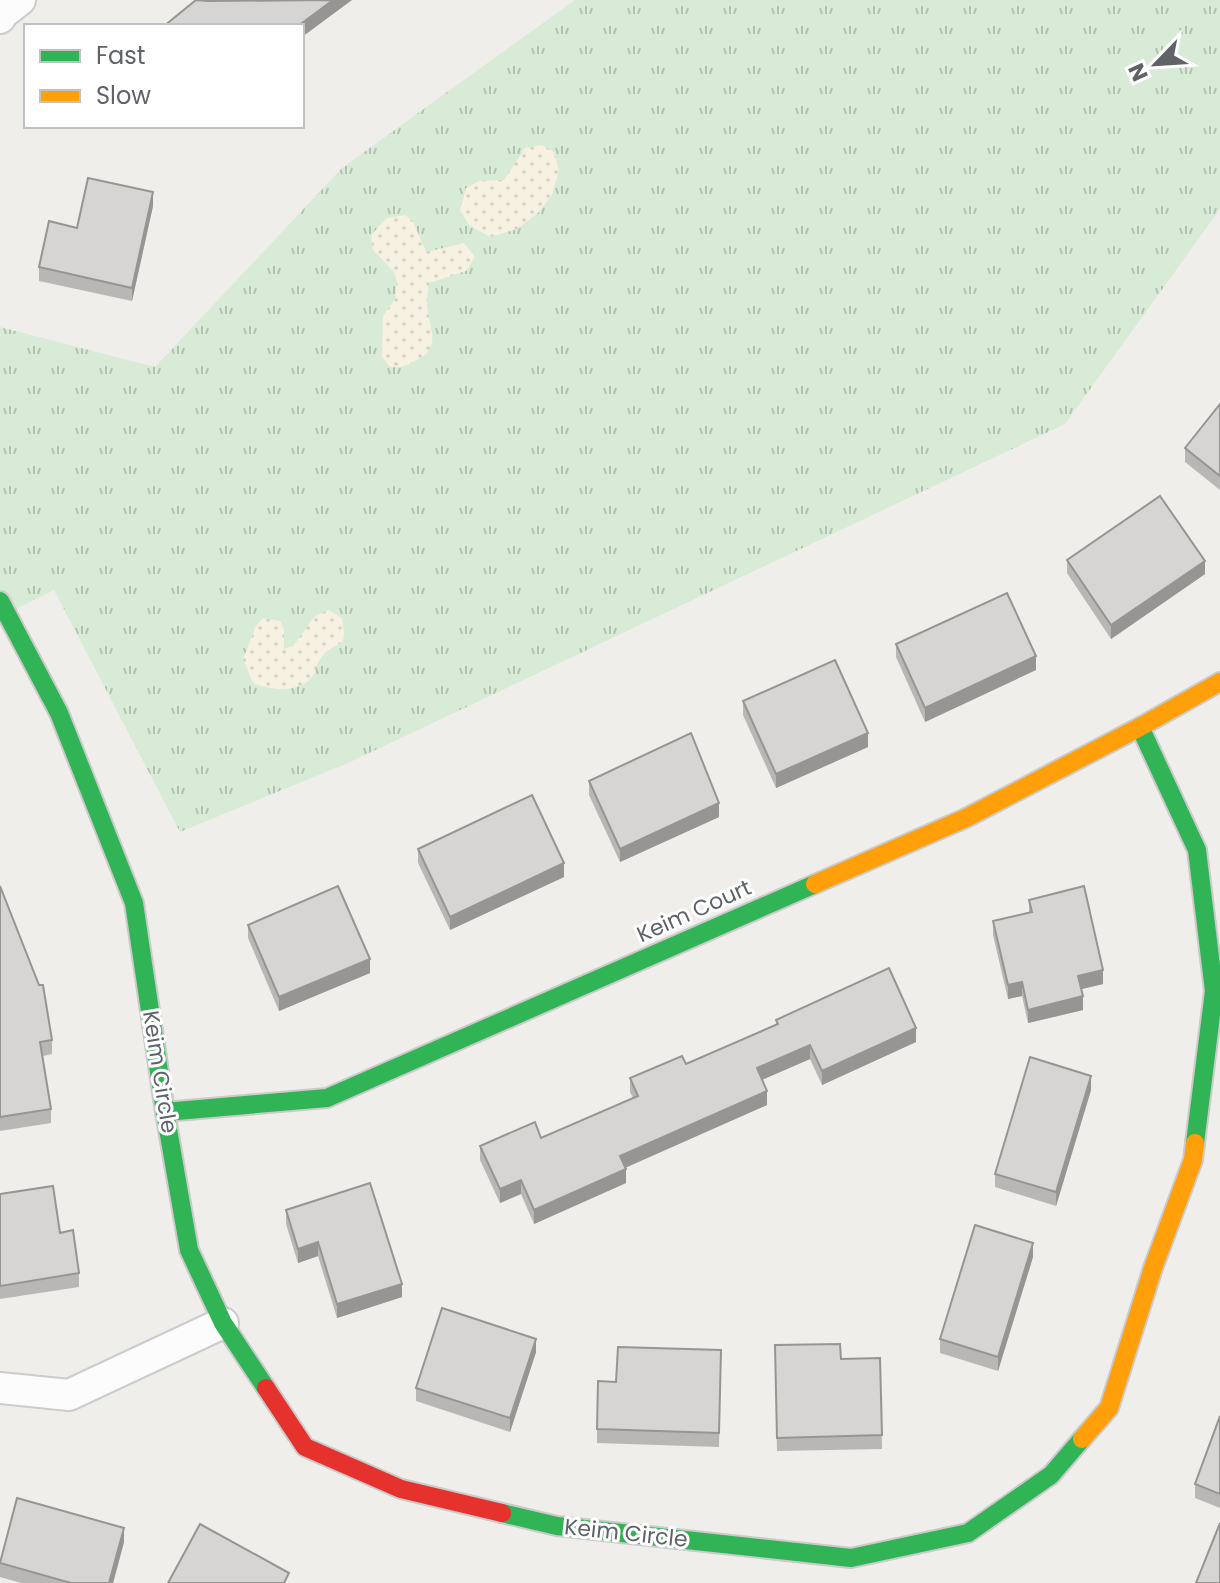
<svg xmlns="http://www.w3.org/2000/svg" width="1220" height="1583" viewBox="0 0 1220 1583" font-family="Poppins,sans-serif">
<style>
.grass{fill:url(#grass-tufts)}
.sand{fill:url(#sand-dots)}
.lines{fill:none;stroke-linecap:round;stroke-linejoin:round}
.street-casing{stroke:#cbcccc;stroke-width:34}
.fast-casing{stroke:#cacacb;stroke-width:22}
.slow-casing{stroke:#cacacb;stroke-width:22}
.jam-casing{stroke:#cacacb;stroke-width:22}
.street{stroke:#fdfcfc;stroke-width:30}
.fast{stroke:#30b455;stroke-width:18}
.slow{stroke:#ff9f0a;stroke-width:18}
.jam{stroke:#e5322d;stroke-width:18}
.wall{fill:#b8b7b5}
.shaded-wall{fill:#969594}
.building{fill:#d6d5d3;stroke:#969594;stroke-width:2}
.labels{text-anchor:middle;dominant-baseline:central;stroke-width:6;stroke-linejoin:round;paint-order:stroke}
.street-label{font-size:22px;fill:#5f6368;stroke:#fff}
</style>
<defs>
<pattern id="grass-tufts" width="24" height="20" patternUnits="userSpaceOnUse" patternTransform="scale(2)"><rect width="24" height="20" fill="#d8ebd6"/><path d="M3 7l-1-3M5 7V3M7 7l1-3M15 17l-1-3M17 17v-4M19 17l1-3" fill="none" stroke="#b2c2b1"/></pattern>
<pattern id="sand-dots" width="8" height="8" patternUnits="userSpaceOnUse" patternTransform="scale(2)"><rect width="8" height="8" fill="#f6f1e1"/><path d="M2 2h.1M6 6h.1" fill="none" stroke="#d5d1c4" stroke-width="1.8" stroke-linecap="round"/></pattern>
</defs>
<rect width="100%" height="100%" fill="#efeeea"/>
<!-- grass -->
<polygon class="grass" points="575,0 1220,0 1220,209 1065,424 348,763 180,832 54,590 0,617 0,327 155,367 342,168"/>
<!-- sand -->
<g class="sand">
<polygon points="542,145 554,152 559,171 552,195 538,213 517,229 490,237 469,225 460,210 466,188 479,181 504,180 525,148"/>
<path d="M405,215L413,221L426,252L464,243L475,257L466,271L429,283C428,290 427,297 427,303C428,328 444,347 415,361C405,366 400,368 390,367L382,357L383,316L395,299L397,282L394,272L373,250L371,241L372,234L387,218Z"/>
<path d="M329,610L342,618C349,655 336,637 321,658C317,663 316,671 313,676C300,694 271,690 253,683L243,659L256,626L263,618L280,621L284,629V649L293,646L315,616Z"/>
</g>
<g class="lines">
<defs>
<g id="street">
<polyline points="0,18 2,14 20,0"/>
<polyline points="0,1388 69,1395 223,1323"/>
</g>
<g id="fast">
<polyline points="0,601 59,713 134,903 165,1112 189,1250 223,1323 266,1388"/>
<polyline points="1140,727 1197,850 1214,991 1195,1143"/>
<polyline points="165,1112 327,1098 815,884"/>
<polyline points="502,1513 557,1526 851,1558 968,1533 1051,1475 1082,1439"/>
</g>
<g id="slow">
<polyline points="815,884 966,818 1140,727 1220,682"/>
<polyline points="1082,1439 1109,1408 1153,1268 1193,1160 1195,1143"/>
</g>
<polyline id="jam" points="266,1388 305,1447 401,1489 502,1513"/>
</defs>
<!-- street casing -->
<use href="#street" class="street-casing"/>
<!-- fast casing -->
<use href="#fast" class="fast-casing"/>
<!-- slow casing -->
<use href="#slow" class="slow-casing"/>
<!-- jam casing -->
<use href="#jam" class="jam-casing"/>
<!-- street -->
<use href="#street" class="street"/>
<!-- fast -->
<use href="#fast" class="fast"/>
<!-- slow -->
<use href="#slow" class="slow"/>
<!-- jam -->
<use href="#jam" class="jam"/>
</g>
<!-- wall -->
<g class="wall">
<polygon points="153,206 132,301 39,281 39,267 77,228"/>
<polygon points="1220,404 1220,490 1185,462 1185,448"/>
<polygon points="1067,560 1205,574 1111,639 1067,573"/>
<polygon points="896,644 1036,670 925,722 896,657"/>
<polygon points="743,701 868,747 776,788 743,715"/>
<polygon points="589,781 719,817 620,862 589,795"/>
<polygon points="418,849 564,877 450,930 418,863"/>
<polygon points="0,886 52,1040 52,1054 43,1056 51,1109 51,1123 0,1131"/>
<polygon points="1029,900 1103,984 1081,989 1083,1010 1028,1023 1022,996 1008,999 993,935 993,921 1029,912"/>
<polygon points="248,925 370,973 279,1011 248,938"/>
<polygon points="776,1020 916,1042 822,1085 810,1059 762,1080 767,1105 625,1168 626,1183 534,1224 521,1194 500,1203 480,1160 480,1146 541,1138 633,1098 630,1092 630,1078 686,1064 776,1024"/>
<polygon points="1091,1090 1056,1206 995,1187 995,1174"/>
<polygon points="0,1194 60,1233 79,1273 79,1287 0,1299"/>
<polygon points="286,1210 402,1297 337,1318 318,1256 298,1263 286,1224"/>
<polygon points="1033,1257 998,1371 940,1353 940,1339"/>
<polygon points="775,1345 841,1359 880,1358 882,1449 777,1451"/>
<polygon points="721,1350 719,1447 597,1443 597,1429"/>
<polygon points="536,1352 510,1432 416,1401 416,1388"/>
<polygon points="1220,1416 1220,1508 1195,1498 1195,1484"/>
<polygon points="124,1542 113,1583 21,1583 0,1577 0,1560"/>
</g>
<!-- shaded-wall -->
<g class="shaded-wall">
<polygon points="333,0 352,0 302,37 302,26 298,26"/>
<polygon points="153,192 153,206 132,301 132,288"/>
<polygon points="1205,561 1205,574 1111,639 1111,625"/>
<polygon points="1036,656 1036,670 925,722 925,708"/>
<polygon points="868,733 868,747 776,788 776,774"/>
<polygon points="719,803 719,817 620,862 620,849"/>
<polygon points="564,863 564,877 450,930 450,917"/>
<polygon points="370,959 370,973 279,1011 279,997"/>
<polygon points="1103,970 1103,984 1078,990 1078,976"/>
<polygon points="1022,982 1022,996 1008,999 1008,985"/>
<polygon points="1083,996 1083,1010 1028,1023 1028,1010"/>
<polygon points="916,1028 916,1042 822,1085 822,1071"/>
<polygon points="810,1045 810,1059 757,1082 757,1068"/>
<polygon points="1091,1076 1091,1090 1056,1206 1056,1192"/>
<polygon points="767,1091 767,1105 620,1170 620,1156"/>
<polygon points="626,1169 626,1183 534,1224 534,1210"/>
<polygon points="521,1180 521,1194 500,1203 500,1189"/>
<polygon points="318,1242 318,1256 298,1263 298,1249"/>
<polygon points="1033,1243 1033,1257 998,1371 998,1357"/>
<polygon points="402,1284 402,1297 337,1318 337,1304"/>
<polygon points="536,1339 536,1352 510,1432 510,1418"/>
<polygon points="124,1528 124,1542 113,1583 109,1583"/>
</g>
<!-- building -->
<g class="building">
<polygon points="196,0 208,1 333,0 298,26 164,26"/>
<polygon points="88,178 153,192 132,288 39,267 49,221 77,228"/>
<polygon points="1220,404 1220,476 1185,448"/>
<polygon points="1160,496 1205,561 1111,625 1067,560"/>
<polygon points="1007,593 1036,656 925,708 896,644"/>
<polygon points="835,660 868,733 776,774 743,701"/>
<polygon points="691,733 719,803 620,849 589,781"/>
<polygon points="532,795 564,863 450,917 418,849"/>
<polygon points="0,886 39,985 43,985 52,1040 40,1042 51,1109 0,1117"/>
<polygon points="338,886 370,959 279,997 248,925"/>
<polygon points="1084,886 1103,970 1078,976 1083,996 1028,1010 1022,982 1008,985 993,921 1032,912 1029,900"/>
<polygon points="889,968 916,1028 822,1071 810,1045 757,1068 767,1091 620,1156 626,1169 534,1210 521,1180 500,1189 480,1146 535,1122 541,1138 638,1096 630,1078 682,1056 686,1064 778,1024 776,1020"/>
<polygon points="1030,1057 1091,1076 1056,1192 995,1174"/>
<polygon points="370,1183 402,1284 337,1304 318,1242 298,1249 286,1210"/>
<polygon points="53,1186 60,1233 73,1230 79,1273 0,1286 0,1194"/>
<polygon points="975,1225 1033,1243 998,1357 940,1339"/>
<polygon points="442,1308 536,1339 510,1418 416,1388"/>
<polygon points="840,1344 841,1359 880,1358 882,1435 777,1438 775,1345"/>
<polygon points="618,1347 721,1350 719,1433 597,1429 598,1381 616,1382"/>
<polygon points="1220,1416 1220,1494 1195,1484"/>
<polygon points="17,1498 124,1528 109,1583 71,1583 0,1563"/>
<polygon points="1220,1523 1220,1583 1196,1583"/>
<polygon points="200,1524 289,1573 284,1583 168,1583"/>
</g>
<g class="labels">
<!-- street labels -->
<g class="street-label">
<text transform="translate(694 911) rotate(-24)">Keim Court</text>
<text transform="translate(160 1072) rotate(81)">Keim Circle</text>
<text transform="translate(626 1533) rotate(6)">Keim Circle</text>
</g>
</g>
<!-- legend -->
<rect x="24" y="24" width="280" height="104" fill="#ffffff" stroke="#bfc1c3" stroke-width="2"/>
<rect x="40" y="50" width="40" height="12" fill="#30b455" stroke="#bfc1c3" stroke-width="2"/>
<text x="96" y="64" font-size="24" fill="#5f6368">Fast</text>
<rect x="40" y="90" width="40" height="12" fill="#ff9f0a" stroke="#bfc1c3" stroke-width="2"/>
<text x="96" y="104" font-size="24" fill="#5f6368">Slow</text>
<!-- north arrow -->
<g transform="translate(1156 64) rotate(245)" stroke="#ffffff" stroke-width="6" paint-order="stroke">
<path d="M0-6L14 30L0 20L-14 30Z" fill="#5f6368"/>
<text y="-12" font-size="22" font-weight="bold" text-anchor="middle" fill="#5f6368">N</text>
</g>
</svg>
